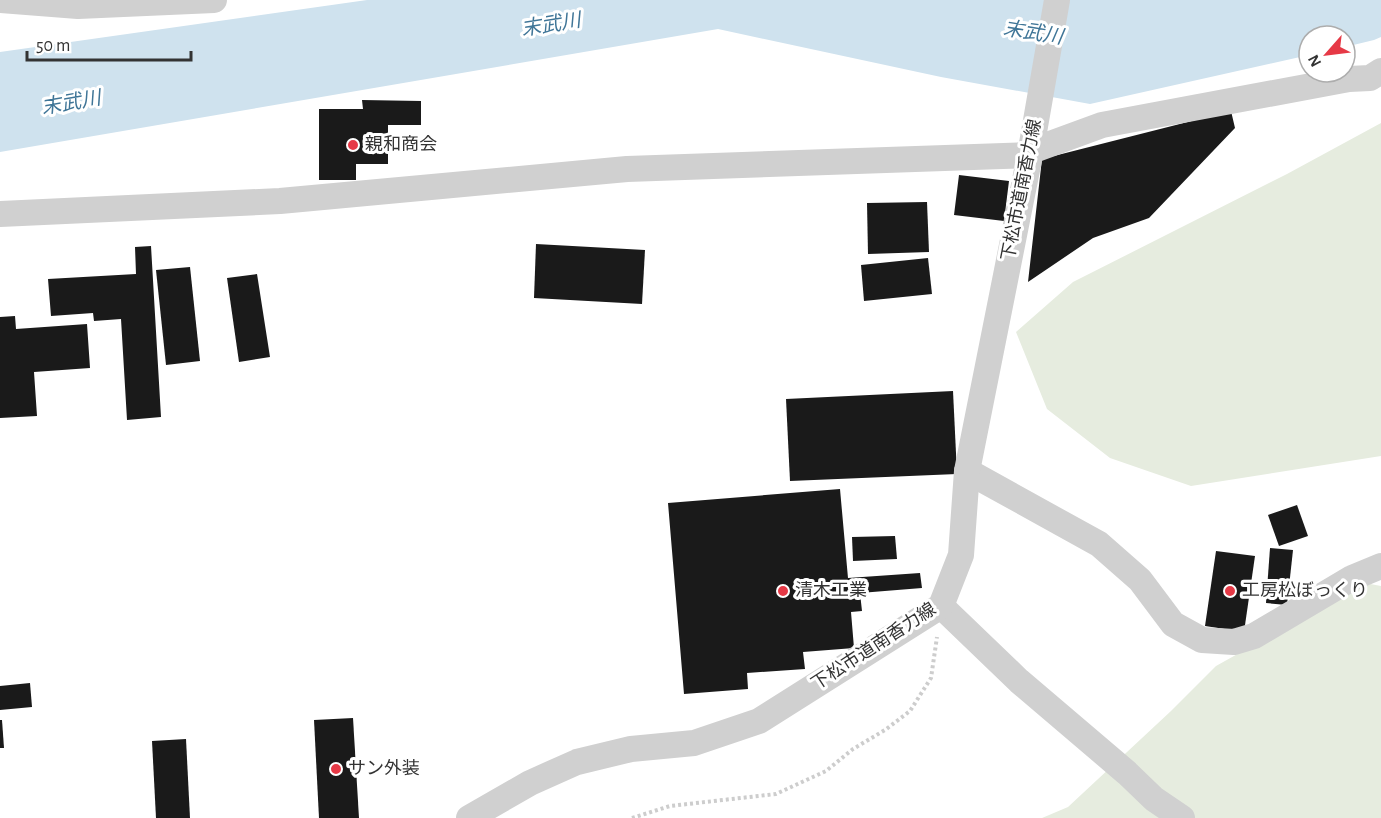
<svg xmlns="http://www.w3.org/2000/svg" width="1381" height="818" viewBox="0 0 1381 818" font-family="'Alegreya Sans','Noto Sans JP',sans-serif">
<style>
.green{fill:#e6ecdf}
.water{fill:#cfe2ee}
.building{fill:#1a1a1a}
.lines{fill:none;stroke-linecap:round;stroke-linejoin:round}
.path{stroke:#cdcdcd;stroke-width:4;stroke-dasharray:3 3;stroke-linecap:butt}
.street{stroke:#d0d0d0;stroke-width:26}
.poi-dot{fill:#e63946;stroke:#fff;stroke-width:2}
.labels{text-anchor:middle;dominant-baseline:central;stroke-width:6;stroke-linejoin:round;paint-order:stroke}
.poi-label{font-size:18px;fill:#333;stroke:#fff;text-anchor:start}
.street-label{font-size:18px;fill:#333;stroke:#fff}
.water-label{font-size:20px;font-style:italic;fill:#3f7597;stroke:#fff}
</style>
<rect width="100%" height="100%" fill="#fff"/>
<!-- green -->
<g class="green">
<polygon points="1381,123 1381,456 1191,486 1110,458 1047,409 1016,332 1073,282 1287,174"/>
<polygon points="1365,583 1381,586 1381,818 1042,818 1068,807 1171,711 1216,666"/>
</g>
<!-- water -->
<polygon class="water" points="367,0 1381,0 1381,37 1374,40 1345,47 1345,36 1309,36 1309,55 1090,104 941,77 718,29 0,152 0,52"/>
<!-- building -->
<g class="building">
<polygon points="362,100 421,101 421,125 388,125 388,164 356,164 356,180 319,180 319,109 363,109"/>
<polygon points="1231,111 1235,128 1149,218 1093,238 1028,282 1042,159"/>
<polygon points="959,175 1009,181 1004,221 954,215"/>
<polygon points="927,202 929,252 868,254 867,203"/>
<polygon points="536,244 645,250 642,304 534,298"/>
<polygon points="151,246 161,417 127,420 121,319 94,321 93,313 51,316 48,279 136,274 135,247"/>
<polygon points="928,258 932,294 864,301 861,265"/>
<polygon points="190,267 200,361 166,365 156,270"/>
<polygon points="257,274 270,357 239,362 227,278"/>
<polygon points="15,316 16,329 87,324 90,368 34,372 37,416 0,418 0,317"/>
<polygon points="953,391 957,474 790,481 786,399"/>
<polygon points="840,489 848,578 920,573 922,588 860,593 862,611 851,612 854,648 803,652 805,669 747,673 748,689 684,694 668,503"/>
<polygon points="1297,505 1308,536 1279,546 1268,515"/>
<polygon points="895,536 897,559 853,561 852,537"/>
<polygon points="1270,548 1293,550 1287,605 1266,603"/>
<polygon points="1216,551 1255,556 1244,632 1205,626"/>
<polygon points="30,683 32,707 0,710 0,686"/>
<polygon points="353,718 359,818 319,818 314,720"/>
<polygon points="0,720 2,720 4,748 0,748"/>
<polygon points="186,739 190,818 156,818 152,741"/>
</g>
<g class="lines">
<!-- path -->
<polyline class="path" points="632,818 670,806 776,794 826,771 853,749 885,730 910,711 931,678 937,637"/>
<!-- street -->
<g class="street">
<polyline points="0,0 78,6 214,0"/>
<polyline points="1031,151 1102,125 1349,79 1370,78 1381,71"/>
<polyline points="0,214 280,201 627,169 1030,155"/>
<polyline points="967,471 1099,544 1140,580 1173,624 1202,640 1234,642 1254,636 1352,578 1381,566"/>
<polyline points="941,606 1019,681 1127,773 1154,799 1182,818"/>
<polyline points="469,818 530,783 577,762 631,749 694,743 759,721 941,606 961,555 967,471 1030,155 1057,0"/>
</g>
</g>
<!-- markers -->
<g class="poi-dot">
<circle cx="353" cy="145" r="6"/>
<circle cx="783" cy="591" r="6"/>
<circle cx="1230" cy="591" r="6"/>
<circle cx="336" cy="769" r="6"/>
</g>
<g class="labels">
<!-- poi labels -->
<g class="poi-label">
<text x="365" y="145">親和商会</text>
<text x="795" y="591">清木工業</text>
<text x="1242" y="591">工房松ぼっくり</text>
<text x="348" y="769">サン外装</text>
</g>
<!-- street labels -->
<g class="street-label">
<text transform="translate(1022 190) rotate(-79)">下松市道南香力線</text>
<text transform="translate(874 647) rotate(-33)">下松市道南香力線</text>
</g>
<!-- water labels -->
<g class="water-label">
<text transform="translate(551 25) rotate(-9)">末武川</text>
<text transform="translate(1033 33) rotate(9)">末武川</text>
<text transform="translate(71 103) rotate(-10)">末武川</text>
</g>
</g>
<!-- north arrow -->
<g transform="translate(1327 54) rotate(242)"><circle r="28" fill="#ffffff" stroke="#adadad" stroke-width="1.5"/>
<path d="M0-4.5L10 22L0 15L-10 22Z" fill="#e63946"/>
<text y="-9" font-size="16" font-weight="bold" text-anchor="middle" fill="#333333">N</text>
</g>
<!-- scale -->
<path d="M27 51v9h164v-9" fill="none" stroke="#333333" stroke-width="3"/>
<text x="36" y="51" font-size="18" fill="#333333" stroke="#ffffff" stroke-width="4.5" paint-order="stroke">50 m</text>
</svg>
